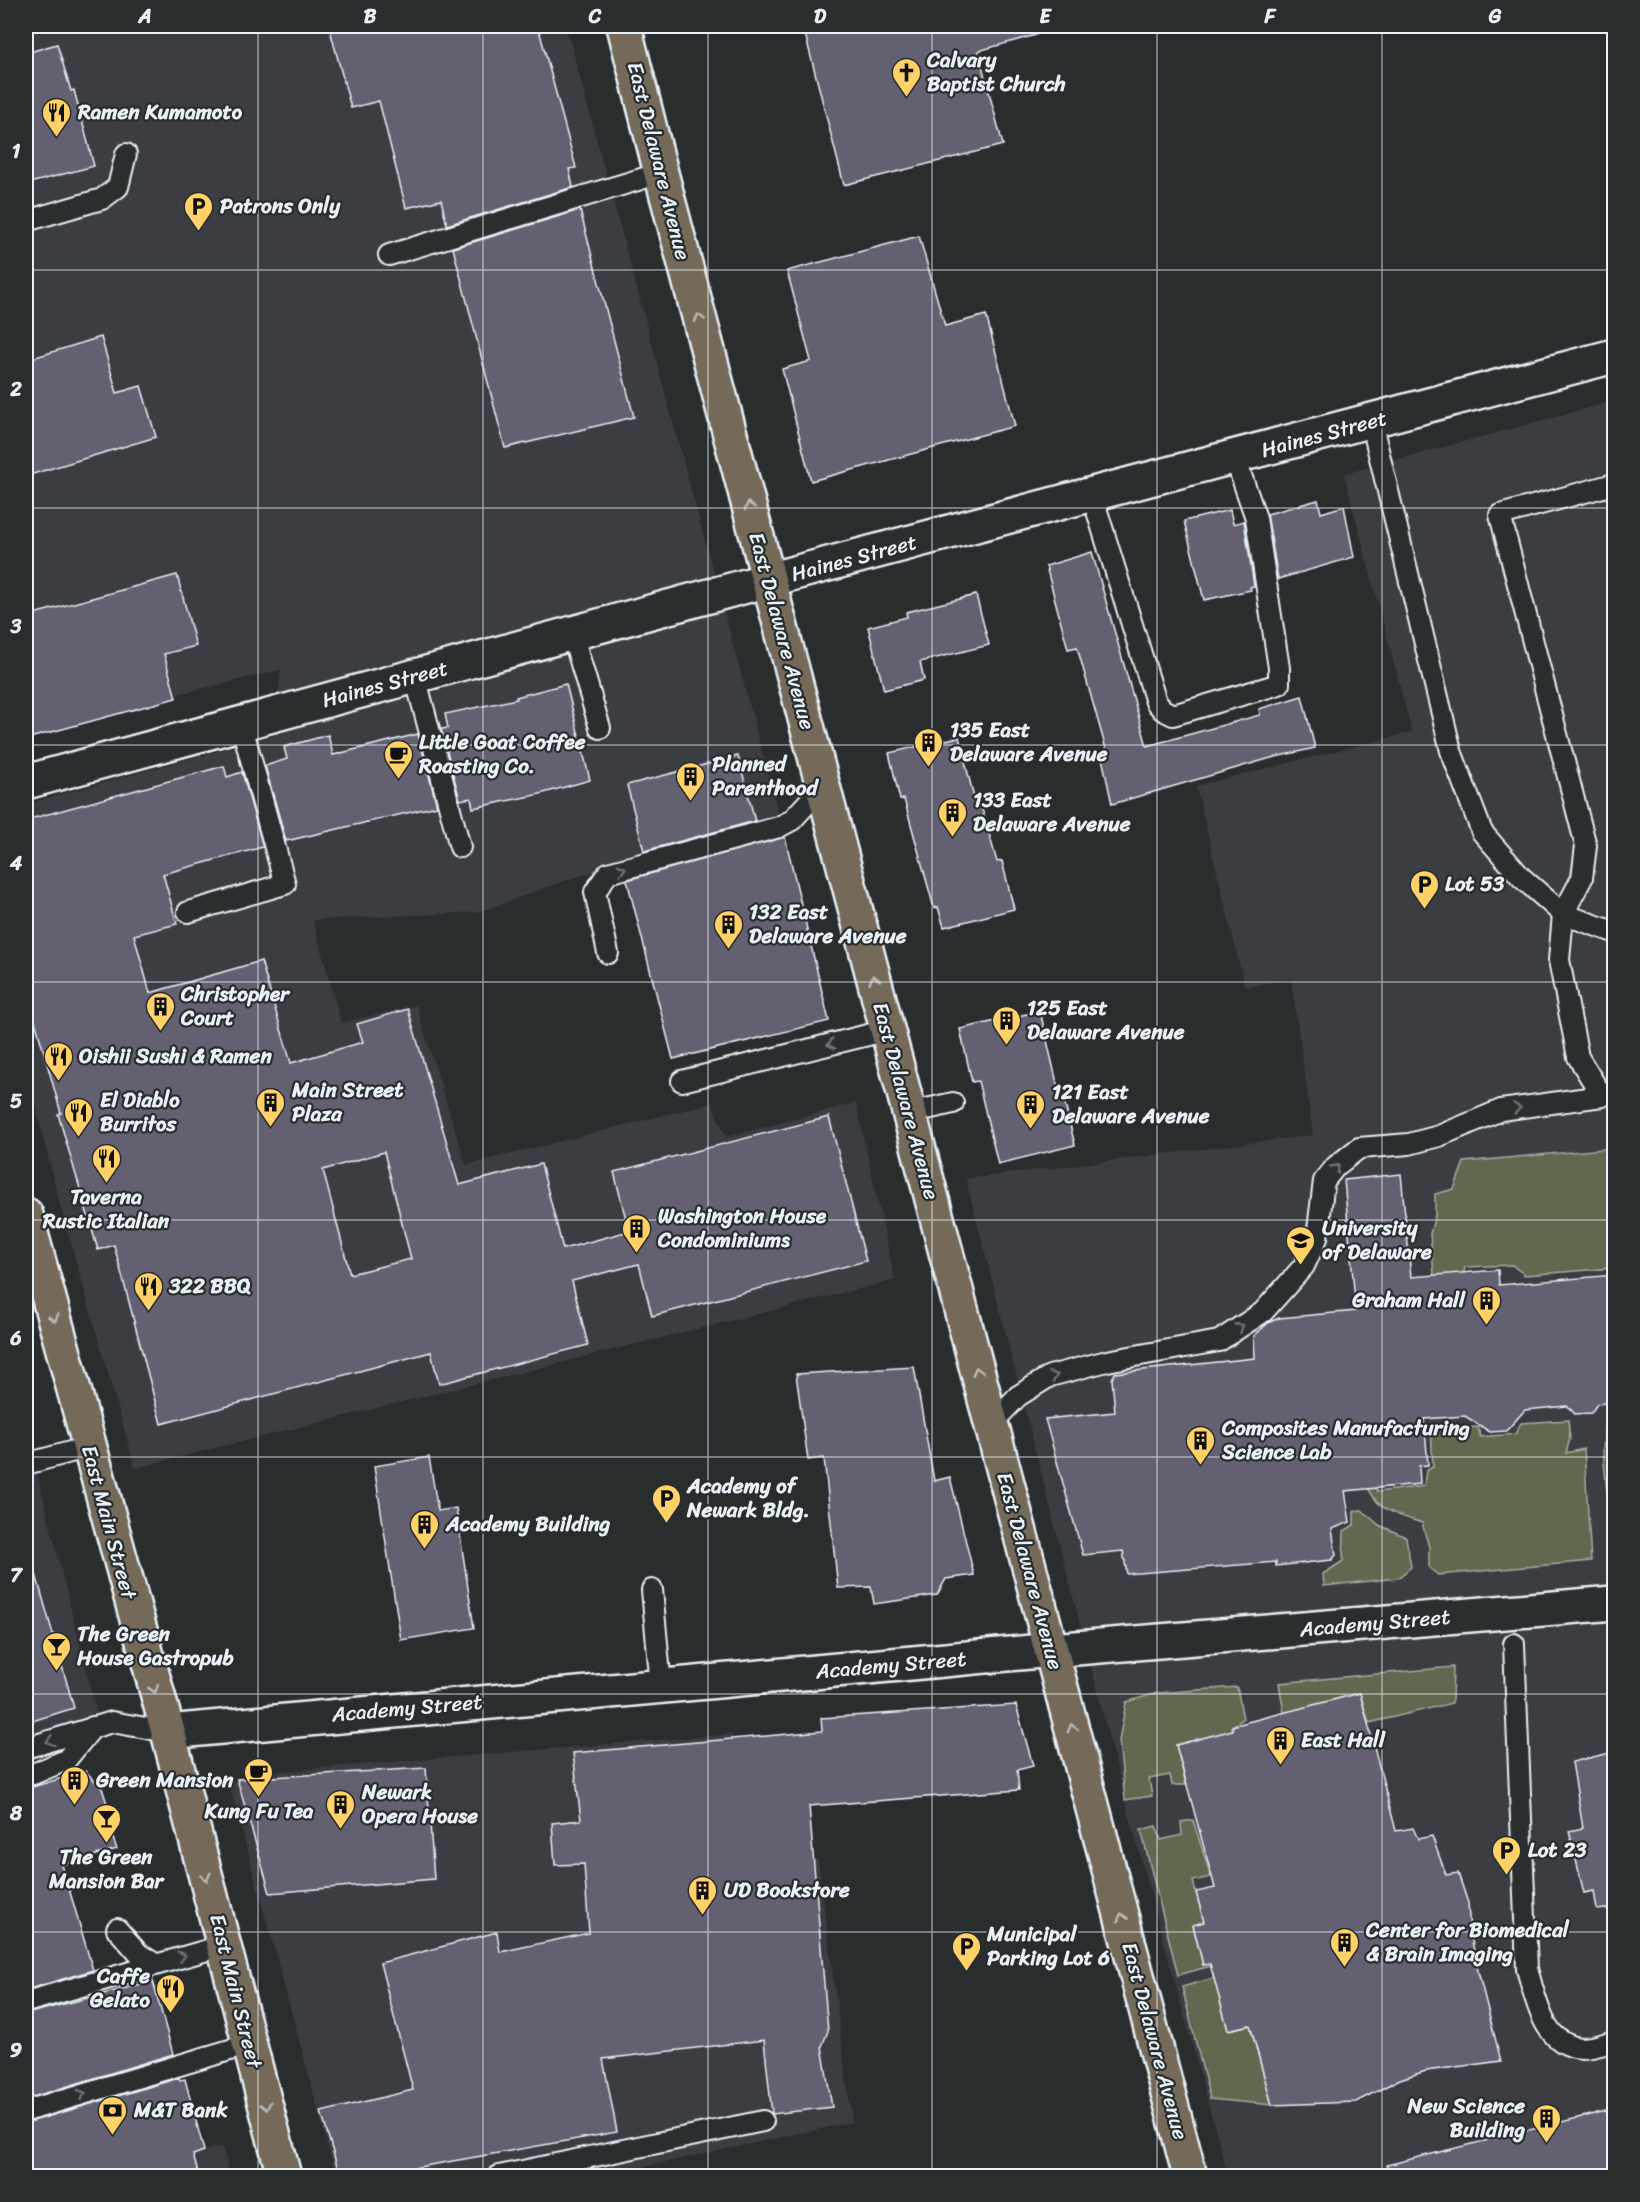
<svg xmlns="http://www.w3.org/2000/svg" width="1640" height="2202" viewBox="0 0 1640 2202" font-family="Sriracha,sans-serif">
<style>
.built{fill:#3b3c42}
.green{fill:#606950;stroke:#a4ada4;stroke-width:1.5}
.building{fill:#636072;stroke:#e8f1f8;stroke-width:1.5;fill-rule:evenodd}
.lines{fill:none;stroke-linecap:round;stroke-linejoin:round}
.lane-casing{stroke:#e8f1f8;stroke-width:24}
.street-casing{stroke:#e8f1f8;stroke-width:38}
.primary-casing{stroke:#e8f1f8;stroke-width:38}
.lane{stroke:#2a2d2e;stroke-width:20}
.street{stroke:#2a2d2e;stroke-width:33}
.primary{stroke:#746a5a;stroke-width:33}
.oneway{stroke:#babbb9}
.oneway2{stroke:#6c7275}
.grid{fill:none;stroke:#e8f1f8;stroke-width:1.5;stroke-opacity:0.55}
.labels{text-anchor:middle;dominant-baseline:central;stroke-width:4.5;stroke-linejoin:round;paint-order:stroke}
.poi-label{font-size:21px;font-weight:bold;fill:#e8f1f8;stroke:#2a2d2e;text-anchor:start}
.street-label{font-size:21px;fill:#e8f1f8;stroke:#2a2d2e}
.neatline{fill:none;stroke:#e8f1f8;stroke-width:2}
.grid-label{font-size:20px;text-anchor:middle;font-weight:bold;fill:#e8f1f8}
</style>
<rect width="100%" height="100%" fill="#2a2d2e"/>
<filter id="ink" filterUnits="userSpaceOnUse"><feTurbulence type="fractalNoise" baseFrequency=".0167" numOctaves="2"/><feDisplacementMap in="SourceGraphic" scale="12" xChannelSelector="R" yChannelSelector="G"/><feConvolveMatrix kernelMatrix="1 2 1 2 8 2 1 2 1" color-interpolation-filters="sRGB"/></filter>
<g filter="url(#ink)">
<!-- built -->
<g class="built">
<polygon points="26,26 566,26 779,815 567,880 479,912 313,920 341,1023 416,1005 466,1165 712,1103 726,1137 856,1103 895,1280 135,1468 60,1205 26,1067 26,804 272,736 281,670 26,730"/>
<polygon points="1614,401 1614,2176 1228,2176 1125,1800 966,1179 1313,1135 1291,979 1245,987 1196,786 1412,732 1344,474"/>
<polygon points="37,1473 98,1718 26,1740 26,1477"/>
<polygon points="732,1734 740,1865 818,1860 852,2122 602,2176 336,2176 229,1783 247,1774"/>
<polygon points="222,2146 230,2176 107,2176"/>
</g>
<!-- green -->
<g class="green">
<polygon points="1614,1148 1614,1268 1525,1275 1512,1265 1465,1267 1462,1281 1435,1284 1430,1234 1435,1215 1435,1194 1454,1189 1464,1162"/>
<polygon points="1614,1419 1614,1557 1613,1557 1603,1450 1606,1420"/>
<path d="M1568,1420L1570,1439L1566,1453L1584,1449L1591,1561L1438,1575L1429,1568V1547L1422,1523C1391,1513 1375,1510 1364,1478L1374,1476L1377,1492L1424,1486L1426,1471L1433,1467L1431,1430L1478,1427L1480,1437L1515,1434L1521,1423Z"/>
<polygon points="1362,1510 1379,1525 1406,1537 1411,1567 1398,1578 1324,1586 1323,1574 1343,1561 1344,1531 1354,1525 1354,1511"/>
<polygon points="1453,1667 1452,1703 1369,1723 1360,1694 1284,1713 1279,1683"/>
<polygon points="1237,1687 1243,1719 1232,1726 1233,1730 1176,1745 1186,1785 1172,1785 1170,1775 1149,1779 1152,1796 1125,1800 1119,1741 1126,1702 1157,1693"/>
<polygon points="1193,1820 1211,1877 1193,1881 1204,1922 1193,1926 1203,1965 1210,1964 1211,1966 1178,1975 1141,1830 1156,1826 1161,1840 1182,1835 1181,1822"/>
<polygon points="1214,1978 1228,2030 1250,2025 1272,2105 1210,2099 1182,1987"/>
</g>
<!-- building -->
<g class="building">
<polygon points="329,26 538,26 576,168 569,169 573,187 447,225 441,200 406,208 379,101 351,108"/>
<polygon points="803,26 1034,26 1036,35 978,51 1003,145 844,185"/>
<polygon points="57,44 71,91 74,90 94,166 26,184 26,53"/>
<polygon points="580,210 634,417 505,448 453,248"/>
<polygon points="919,236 945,326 986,315 1015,426 811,481 782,369 811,361 787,271"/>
<polygon points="101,337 117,393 141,386 156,437 26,476 26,360"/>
<polygon points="1318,500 1321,513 1344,506 1354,557 1278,579 1267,514"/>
<polygon points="1230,510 1233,524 1244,521 1254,586 1250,587 1251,590 1204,600 1184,521"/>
<polygon points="1092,552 1147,746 1260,715 1259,709 1302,696 1315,748 1271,758 1112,804 1102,758 1108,756 1077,647 1068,649 1046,566"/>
<polygon points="177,575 196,646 164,654 176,698 26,739 26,616"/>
<polygon points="976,595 989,645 920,662 924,680 884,690 868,627 907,617 906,612"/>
<polygon points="566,684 590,780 540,794 473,808 471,798 460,800 441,729 448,728 445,714 517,699 516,697"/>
<polygon points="418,734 437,806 286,841 265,766 287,759 284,747 328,735 333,755"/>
<polygon points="959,737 976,806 981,805 997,862 1002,861 1014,909 944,927 938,907 934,908 904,799 900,800 889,753"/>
<polygon points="738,756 755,821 644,851 627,785"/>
<path d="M224,766L227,777L242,772L263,847L163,874L177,924L134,935L150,993L261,961L291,1063L363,1042L357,1024L408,1009L459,1185L541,1164L563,1249L629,1231L614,1172L829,1117L866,1261L652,1316L639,1264L572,1281L588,1345L439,1384L431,1352L161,1424L114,1245L98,1250L58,1114L61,1113L26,989V820ZM384,1152L411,1259L350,1274L323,1170Z"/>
<polygon points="785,837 829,1021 673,1059 627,880"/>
<polygon points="1040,1011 1060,1096 1063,1096 1075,1145 998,1164 978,1081 972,1082 960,1029"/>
<polygon points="1401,1174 1411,1277 1498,1270 1499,1285 1614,1275 1614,1402 1597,1404 1591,1413 1575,1414 1567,1406 1525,1410 1506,1431 1490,1432 1465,1416 1424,1419 1428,1465 1419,1466 1420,1484 1345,1491 1350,1522 1332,1529 1336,1555 1332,1560 1276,1566 1276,1562 1127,1574 1123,1551 1083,1555 1045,1419 1115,1412 1112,1379 1115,1373 1255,1358 1254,1336 1268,1323 1279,1318 1356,1311 1344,1180"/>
<polygon points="914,1367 934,1481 950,1477 974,1575 946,1579 937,1595 874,1604 871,1587 838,1588 824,1458 808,1460 796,1374"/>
<polygon points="429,1457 438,1511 456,1508 474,1628 401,1640 374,1466"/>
<polygon points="35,1571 74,1708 26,1723 26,1572"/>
<polygon points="1360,1693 1396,1831 1413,1828 1418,1839 1432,1836 1446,1875 1458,1873 1468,1903 1470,1931 1478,1971 1501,2061 1426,2071 1400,2079 1356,2102 1272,2105 1250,2025 1228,2030 1210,1964 1203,1965 1193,1925 1204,1922 1196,1892 1215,1888 1176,1745 1233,1730 1232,1726"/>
<polygon points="1016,1705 1033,1766 1017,1770 1019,1790 809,1806 828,2031 822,2046 832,2107 772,2114 764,2040 603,2059 617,2132 368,2176 340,2176 321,2112 413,2090 380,1963 497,1932 500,1952 589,1933 584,1864 555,1865 552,1823 581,1820 573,1753 822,1731 821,1718"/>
<polygon points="1614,1752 1614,1908 1597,1910 1594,1891 1584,1893 1569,1831 1583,1828 1572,1762"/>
<polygon points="426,1768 434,1879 270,1893 237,1779"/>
<polygon points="85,1771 102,1788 113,1823 110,1830 117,1849 62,1865 93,1970 26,1990 26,1789"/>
<polygon points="153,1981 173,2054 26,2099 26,2014"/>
<polygon points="179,2078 180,2080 185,2079 204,2151 193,2155 199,2176 26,2176 26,2123"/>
<polygon points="1614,2109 1614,2176 1389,2176 1387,2165"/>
</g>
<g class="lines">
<defs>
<g id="lane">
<polyline points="26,221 102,199 118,187 126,154"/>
<polyline points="389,255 661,173"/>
<polyline points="1371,421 1451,751 1482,832 1521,877 1563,914 1614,932"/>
<polyline points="1092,495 1156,702 1163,710 1173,715 1279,684 1279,668 1256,518 1235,458"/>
<polyline points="572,633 600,728"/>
<polyline points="415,676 460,847"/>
<polyline points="188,912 285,884 241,723"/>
<polyline points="608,953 595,892 608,873 779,827 792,820 823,786"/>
<polyline points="682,1081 888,1030"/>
<polyline points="1602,1096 1578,1057 1559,960 1563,914 1582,878 1586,846 1500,515 1614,484"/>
<polyline points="909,1113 953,1103"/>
<polyline points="991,1424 1018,1396 1050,1376 1107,1361 1219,1341 1263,1312 1304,1266 1317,1238 1324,1181 1336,1166 1359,1148 1409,1144 1439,1136 1501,1110 1602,1096 1614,1091"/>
<polyline points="26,1464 89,1447"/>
<polyline points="652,1590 661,1686"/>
<path d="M1514,1644L1527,1969C1536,1999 1543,2046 1582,2048C1593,2048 1604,2044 1614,2041"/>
<polyline points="26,1748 112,1722 168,1732"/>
<polyline points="33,1774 66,1760 93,1727"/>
<polyline points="117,1929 139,1954 155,1964"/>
<polyline points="26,2002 225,1945"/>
<polyline points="26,2111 250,2044"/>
<polyline points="499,2176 763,2121"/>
</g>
<g id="street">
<polyline points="26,782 768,580 1614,356"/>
<polyline points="168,1732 1052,1650 1614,1603"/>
</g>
<g id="primary">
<polyline points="624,26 661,173 1190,2176"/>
<polyline points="26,1215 168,1732 284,2176"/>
</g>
</defs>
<!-- lane casing -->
<use href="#lane" class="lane-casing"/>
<!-- street casing -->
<use href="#street" class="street-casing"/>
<!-- primary casing -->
<use href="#primary" class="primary-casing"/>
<!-- lane -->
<use href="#lane" class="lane"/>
<!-- street -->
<use href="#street" class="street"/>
<!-- primary -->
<use href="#primary" class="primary"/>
</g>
<!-- one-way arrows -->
<defs><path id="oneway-chevron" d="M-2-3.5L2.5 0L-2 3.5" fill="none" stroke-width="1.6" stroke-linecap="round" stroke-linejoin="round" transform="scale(1.5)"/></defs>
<g class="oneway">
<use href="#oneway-chevron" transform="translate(699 318) rotate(-105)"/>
<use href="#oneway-chevron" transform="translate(749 506) rotate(-105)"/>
<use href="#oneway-chevron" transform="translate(874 979) rotate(-105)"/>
<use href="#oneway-chevron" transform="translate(54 1318) rotate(75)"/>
<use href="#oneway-chevron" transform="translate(977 1371) rotate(-105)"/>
<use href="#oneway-chevron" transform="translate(154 1689) rotate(73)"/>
<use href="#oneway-chevron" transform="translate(1072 1728) rotate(-105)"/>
<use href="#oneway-chevron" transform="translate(206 1877) rotate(75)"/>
<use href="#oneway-chevron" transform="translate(1122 1917) rotate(-105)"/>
<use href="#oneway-chevron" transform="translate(266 2106) rotate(76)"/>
</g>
<g class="oneway2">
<use href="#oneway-chevron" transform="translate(622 869) rotate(-15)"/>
<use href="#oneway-chevron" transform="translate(831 1044) rotate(166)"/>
<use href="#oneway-chevron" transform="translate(1517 1108) rotate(-8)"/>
<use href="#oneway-chevron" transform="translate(1336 1168) rotate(-46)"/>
<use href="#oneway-chevron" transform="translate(1240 1327) rotate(-33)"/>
<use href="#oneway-chevron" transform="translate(1054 1376) rotate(-21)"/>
<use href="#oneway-chevron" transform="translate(50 1741) rotate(163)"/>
<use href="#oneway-chevron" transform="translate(182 1956) rotate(-15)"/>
<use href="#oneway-chevron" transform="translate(82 2094) rotate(-17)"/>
</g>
</g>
<!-- grid -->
<path class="grid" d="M258,26V2176M483,26V2176M708,26V2176M932,26V2176M1157,26V2176M1382,26V2176M26,270H1614M26,508H1614M26,745H1614M26,982H1614M26,1220H1614M26,1457H1614M26,1694H1614M26,1932H1614"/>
<!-- icons -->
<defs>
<symbol id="church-pin" viewBox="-11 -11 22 30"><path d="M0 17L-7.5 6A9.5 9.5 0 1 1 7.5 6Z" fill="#ffd166" stroke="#2a2d2e"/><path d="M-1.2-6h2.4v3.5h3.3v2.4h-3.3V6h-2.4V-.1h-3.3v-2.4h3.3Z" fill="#111"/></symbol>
<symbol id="restaurant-pin" viewBox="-11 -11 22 30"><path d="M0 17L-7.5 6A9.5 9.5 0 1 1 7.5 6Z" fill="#ffd166" stroke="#2a2d2e"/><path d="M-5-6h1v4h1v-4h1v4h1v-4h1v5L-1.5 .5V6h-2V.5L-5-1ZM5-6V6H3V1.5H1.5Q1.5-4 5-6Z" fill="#111"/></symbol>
<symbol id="parking-pin" viewBox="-11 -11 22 30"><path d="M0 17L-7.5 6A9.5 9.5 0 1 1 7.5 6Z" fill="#ffd166" stroke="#2a2d2e"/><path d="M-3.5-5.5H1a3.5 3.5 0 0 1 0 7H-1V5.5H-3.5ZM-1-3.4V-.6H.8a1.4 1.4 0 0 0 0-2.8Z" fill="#111"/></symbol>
<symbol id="building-pin" viewBox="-11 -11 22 30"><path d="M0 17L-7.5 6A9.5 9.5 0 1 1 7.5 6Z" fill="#ffd166" stroke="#2a2d2e"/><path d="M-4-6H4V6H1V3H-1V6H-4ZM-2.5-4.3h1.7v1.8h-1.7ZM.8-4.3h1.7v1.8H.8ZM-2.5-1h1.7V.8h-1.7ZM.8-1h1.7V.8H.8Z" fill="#111"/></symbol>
<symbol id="cafe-pin" viewBox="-11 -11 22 30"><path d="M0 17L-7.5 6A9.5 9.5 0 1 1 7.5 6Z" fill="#ffd166" stroke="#2a2d2e"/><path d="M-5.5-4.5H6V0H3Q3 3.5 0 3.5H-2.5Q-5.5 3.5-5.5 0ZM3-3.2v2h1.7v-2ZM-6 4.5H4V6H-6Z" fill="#111"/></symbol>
<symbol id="university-pin" viewBox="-11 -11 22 30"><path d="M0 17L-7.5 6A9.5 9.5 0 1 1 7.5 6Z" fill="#ffd166" stroke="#2a2d2e"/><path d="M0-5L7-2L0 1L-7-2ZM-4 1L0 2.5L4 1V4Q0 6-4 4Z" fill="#111"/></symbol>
<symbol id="bar-pin" viewBox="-11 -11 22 30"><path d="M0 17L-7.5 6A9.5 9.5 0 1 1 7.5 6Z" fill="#ffd166" stroke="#2a2d2e"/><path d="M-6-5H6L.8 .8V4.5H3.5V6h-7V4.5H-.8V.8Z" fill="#111"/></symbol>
<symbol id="bank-pin" viewBox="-11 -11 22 30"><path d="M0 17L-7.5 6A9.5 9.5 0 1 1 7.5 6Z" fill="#ffd166" stroke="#2a2d2e"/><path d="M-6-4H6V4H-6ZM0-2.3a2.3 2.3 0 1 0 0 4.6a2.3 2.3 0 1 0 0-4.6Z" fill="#111"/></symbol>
</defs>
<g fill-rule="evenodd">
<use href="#church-pin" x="890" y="56" width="33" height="45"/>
<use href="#restaurant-pin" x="40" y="96" width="33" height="45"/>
<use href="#parking-pin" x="182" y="190" width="33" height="45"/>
<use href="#building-pin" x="912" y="726" width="33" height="45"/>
<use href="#cafe-pin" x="382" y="738" width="33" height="45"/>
<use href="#building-pin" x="674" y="760" width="33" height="45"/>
<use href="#building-pin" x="936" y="796" width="33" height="45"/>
<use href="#parking-pin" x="1408" y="868" width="33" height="45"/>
<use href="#building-pin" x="712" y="908" width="33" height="45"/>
<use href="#building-pin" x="144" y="990" width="33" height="45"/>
<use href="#building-pin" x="990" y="1004" width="33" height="45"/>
<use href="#restaurant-pin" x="42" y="1040" width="33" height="45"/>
<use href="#building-pin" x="254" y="1086" width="33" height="45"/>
<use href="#building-pin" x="1014" y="1088" width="33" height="45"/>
<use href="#restaurant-pin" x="62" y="1096" width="33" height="45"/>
<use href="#restaurant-pin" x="90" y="1142" width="33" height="45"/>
<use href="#building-pin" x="620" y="1212" width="33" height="45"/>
<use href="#university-pin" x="1284" y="1224" width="33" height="45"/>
<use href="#restaurant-pin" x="132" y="1270" width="33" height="45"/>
<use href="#building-pin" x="1470" y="1284" width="33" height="45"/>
<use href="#building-pin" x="1184" y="1424" width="33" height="45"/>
<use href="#parking-pin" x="650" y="1482" width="33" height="45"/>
<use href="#building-pin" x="408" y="1508" width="33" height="45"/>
<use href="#bar-pin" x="40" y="1630" width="33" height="45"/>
<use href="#building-pin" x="1264" y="1724" width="33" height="45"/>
<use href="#cafe-pin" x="242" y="1756" width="33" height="45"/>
<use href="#building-pin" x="58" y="1764" width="33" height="45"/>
<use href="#building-pin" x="324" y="1788" width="33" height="45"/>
<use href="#bar-pin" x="90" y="1802" width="33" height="45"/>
<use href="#parking-pin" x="1490" y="1834" width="33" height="45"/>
<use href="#building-pin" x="686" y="1874" width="33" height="45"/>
<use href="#building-pin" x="1328" y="1926" width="33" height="45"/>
<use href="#parking-pin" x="950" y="1930" width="33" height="45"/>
<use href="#restaurant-pin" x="154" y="1972" width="33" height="45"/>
<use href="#bank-pin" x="96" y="2094" width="33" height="45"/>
<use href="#building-pin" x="1530" y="2102" width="33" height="45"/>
</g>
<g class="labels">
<!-- poi labels -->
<g class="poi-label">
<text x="927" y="60">Calvary<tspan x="927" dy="24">Baptist Church</tspan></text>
<text x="78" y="112">Ramen Kumamoto</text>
<text x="220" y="206">Patrons Only</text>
<text x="950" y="730">135 East<tspan x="950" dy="24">Delaware Avenue</tspan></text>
<text x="419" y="742">Little Goat Coffee<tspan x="419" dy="24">Roasting Co.</tspan></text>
<text x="712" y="764">Planned<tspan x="712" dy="24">Parenthood</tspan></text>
<text x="973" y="800">133 East<tspan x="973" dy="24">Delaware Avenue</tspan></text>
<text x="1445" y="884">Lot 53</text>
<text x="749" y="912">132 East<tspan x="749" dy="24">Delaware Avenue</tspan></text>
<text x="181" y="994">Christopher<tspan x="181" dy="24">Court</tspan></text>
<text x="1027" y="1008">125 East<tspan x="1027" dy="24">Delaware Avenue</tspan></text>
<text x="79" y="1056">Oishii Sushi &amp; Ramen</text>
<text x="292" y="1090">Main Street<tspan x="292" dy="24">Plaza</tspan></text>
<text x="1052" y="1092">121 East<tspan x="1052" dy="24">Delaware Avenue</tspan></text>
<text x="100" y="1100">El Diablo<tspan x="100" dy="24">Burritos</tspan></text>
<text x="106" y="1197" text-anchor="middle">Taverna<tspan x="106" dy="24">Rustic Italian</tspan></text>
<text x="658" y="1216">Washington House<tspan x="658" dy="24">Condominiums</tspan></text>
<text x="1322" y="1228">University<tspan x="1322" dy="24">of Delaware</tspan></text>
<text x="169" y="1286">322 BBQ</text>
<text x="1465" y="1300" text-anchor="end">Graham Hall</text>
<text x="1222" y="1428">Composites Manufacturing<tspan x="1222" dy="24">Science Lab</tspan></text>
<text x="687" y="1486">Academy of<tspan x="687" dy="24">Newark Bldg.</tspan></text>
<text x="446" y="1524">Academy Building</text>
<text x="77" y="1634">The Green<tspan x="77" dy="24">House Gastropub</tspan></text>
<text x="1301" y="1740">East Hall</text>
<text x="96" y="1780">Green Mansion</text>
<text x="362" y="1792">Newark<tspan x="362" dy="24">Opera House</tspan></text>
<text x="259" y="1811" text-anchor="middle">Kung Fu Tea</text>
<text x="1528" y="1850">Lot 23</text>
<text x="106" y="1857" text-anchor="middle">The Green<tspan x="106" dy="24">Mansion Bar</tspan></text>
<text x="724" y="1890">UD Bookstore</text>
<text x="1366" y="1930">Center for Biomedical<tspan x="1366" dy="24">&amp; Brain Imaging</tspan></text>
<text x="987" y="1934">Municipal<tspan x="987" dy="24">Parking Lot 6</tspan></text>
<text x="150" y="1976" text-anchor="end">Caffe<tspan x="150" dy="24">Gelato</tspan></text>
<text x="1525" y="2106" text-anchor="end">New Science<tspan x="1525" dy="24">Building</tspan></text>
<text x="134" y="2110">M&amp;T Bank</text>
</g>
<!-- street labels -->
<g class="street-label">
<text transform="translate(659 161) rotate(76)">East Delaware Avenue</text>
<text transform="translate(1324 434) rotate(-15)">Haines Street</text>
<text transform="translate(854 558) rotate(-15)">Haines Street</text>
<text transform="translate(782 631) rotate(75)">East Delaware Avenue</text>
<text transform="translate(385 684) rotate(-15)">Haines Street</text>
<text transform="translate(906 1101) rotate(75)">East Delaware Avenue</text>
<text transform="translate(109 1522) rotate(75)">East Main Street</text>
<text transform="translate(1030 1571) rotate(75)">East Delaware Avenue</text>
<text transform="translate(1375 1623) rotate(-5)">Academy Street</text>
<text transform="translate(891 1665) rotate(-5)">Academy Street</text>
<text transform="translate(407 1708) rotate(-5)">Academy Street</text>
<text transform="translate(236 1991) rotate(76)">East Main Street</text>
<text transform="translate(1155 2041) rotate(75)">East Delaware Avenue</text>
</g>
</g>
<!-- margin -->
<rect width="1640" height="2202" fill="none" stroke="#2a2d2e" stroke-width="66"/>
<rect x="33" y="33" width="1574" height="2136" class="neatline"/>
<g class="grid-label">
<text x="145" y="23">A</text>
<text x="370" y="23">B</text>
<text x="595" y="23">C</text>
<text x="820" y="23">D</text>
<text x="1045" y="23">E</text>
<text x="1270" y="23">F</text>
<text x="1495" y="23">G</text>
<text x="16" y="158">1</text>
<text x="16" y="396">2</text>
<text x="16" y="633">3</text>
<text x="16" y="870">4</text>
<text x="16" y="1108">5</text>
<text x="16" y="1345">6</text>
<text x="16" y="1582">7</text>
<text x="16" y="1820">8</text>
<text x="16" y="2057">9</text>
</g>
</svg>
